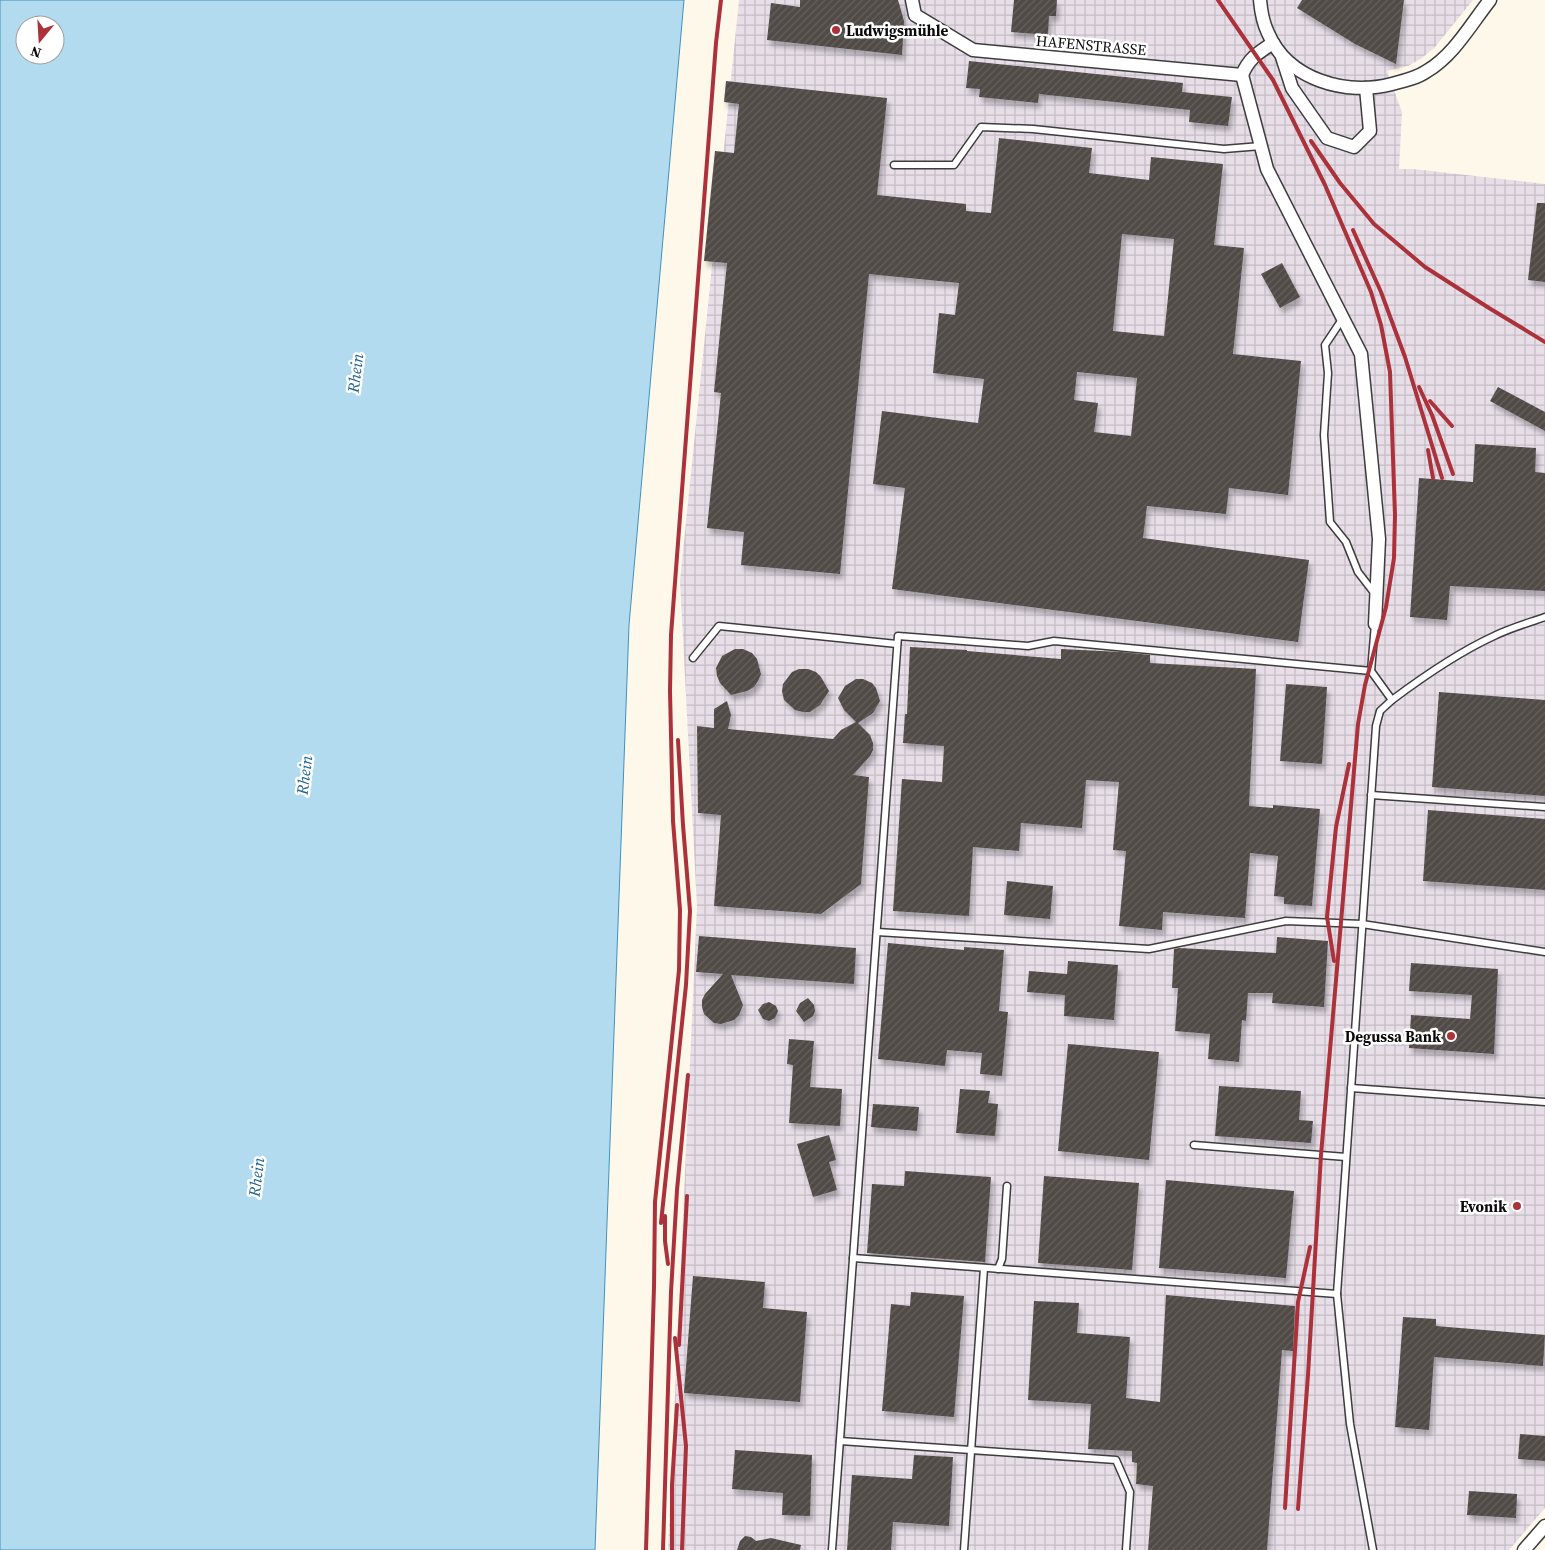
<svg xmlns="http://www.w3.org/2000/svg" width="1545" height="1550" viewBox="0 0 1545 1550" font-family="'Source Serif 4',serif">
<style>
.industrial{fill:url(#industrial-grid)}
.water{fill:#b3dbef;stroke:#4191be;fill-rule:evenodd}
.building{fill:url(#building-hatch);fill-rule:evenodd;filter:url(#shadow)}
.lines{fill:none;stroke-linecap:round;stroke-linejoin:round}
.lane-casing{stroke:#3d3d3d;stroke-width:9}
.street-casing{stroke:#3d3d3d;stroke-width:15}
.lane{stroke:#fff;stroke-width:6}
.street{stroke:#fff;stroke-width:12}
.rail{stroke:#ab313b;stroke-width:4}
.poi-dot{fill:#ab313b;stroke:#fff;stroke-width:2}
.labels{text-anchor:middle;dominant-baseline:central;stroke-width:5;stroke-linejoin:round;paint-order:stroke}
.poi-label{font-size:15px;font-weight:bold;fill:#0a0a0a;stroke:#fff;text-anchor:end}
.street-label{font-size:15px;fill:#0a0a0a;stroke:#fff}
.water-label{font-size:16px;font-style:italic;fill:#21628e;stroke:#fff}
</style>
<defs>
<pattern id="industrial-grid" width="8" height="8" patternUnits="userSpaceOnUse" patternTransform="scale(1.25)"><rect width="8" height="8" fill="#e7dee8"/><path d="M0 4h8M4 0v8" fill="none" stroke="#c5bdc6"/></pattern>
<pattern id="building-hatch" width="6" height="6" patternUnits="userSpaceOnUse" patternTransform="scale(1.25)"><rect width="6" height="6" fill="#514b47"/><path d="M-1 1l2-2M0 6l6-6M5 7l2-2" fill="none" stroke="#65605d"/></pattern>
<filter id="shadow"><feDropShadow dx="3" dy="5.5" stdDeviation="2.5" flood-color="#0004"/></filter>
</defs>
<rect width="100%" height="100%" fill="#fdf8e9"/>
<!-- industrial -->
<polygon class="industrial" points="739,0 1473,0 1435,47 1422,58 1408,66 1387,71 1402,112 1399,169 1413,169 1545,184 1545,1508 1509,1550 668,1550 697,907 680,581"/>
<!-- water -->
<path class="water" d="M0,0H684L629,625L595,1550H0ZM25,25H55V55H25Z"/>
<!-- building -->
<g class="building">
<polygon points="800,0 898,0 904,21 902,55 767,40 771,3 800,7"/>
<polygon points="1014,0 1057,0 1056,16 1049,16 1048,35 1011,32"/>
<polygon points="1302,0 1404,0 1396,64 1355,44 1297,8"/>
<polygon points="969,61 1183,83 1182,92 1232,97 1228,126 1189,122 1190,110 1039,94 1038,103 979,97 980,89 966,88"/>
<path d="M726,81L887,98L877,195L966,204V211L991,213L999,138L1092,148L1089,173L1149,180L1151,157L1223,164L1214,245L1244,248L1233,354L1301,361L1288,495L1229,488L1226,514L1147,506L1143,538L1309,560L1298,642L892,589L905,488L873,484L882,411L978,423L984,379L933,373L939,313L955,315L959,283L869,274L840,574L741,565L744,532L707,528L721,393L714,392L727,263L704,261L715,151L734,153L739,104L724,102ZM1122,234L1174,239L1164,336L1113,331ZM1077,372L1137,378L1131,436L1094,432L1098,403L1074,400Z"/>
<polygon points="1537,203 1545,203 1545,282 1528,280"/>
<polygon points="1282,263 1300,297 1280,308 1261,274"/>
<polygon points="1498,387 1545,412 1545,431 1490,401"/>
<polygon points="1475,444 1536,448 1535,472 1545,473 1545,591 1450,586 1447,620 1410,617 1419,478 1473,482"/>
<polygon points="910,647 967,650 967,651 1061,659 1061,649 1121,652 1150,655 1150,663 1256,669 1249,806 1273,808 1273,805 1320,809 1312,906 1284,904 1284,897 1274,896 1278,856 1250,853 1245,918 1163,912 1162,930 1119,926 1126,851 1113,850 1119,782 1086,780 1082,828 1021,823 1019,851 973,847 969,916 893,911 902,779 942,782 944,746 903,743 905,714 907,714"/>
<polygon points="735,649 743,649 752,653 757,659 761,674 758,681 754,687 747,691 731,695 720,683 717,676 716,668 722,656"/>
<polygon points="799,669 808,669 816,672 821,677 829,691 820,705 810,712 803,712 795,710 784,700 782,691 783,684 792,672"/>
<polygon points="856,679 863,679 872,683 876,688 880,701 873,713 858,723 870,735 873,743 873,750 870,756 853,775 869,777 861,884 821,914 714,906 721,815 698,813 697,726 714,728 714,709 727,701 731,715 728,729 833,739 841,730 856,722 844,710 838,698 845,686"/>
<polygon points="1286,684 1327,687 1322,764 1280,761"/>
<polygon points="1439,692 1545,700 1545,796 1432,787"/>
<polygon points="1428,810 1545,819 1545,890 1423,881"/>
<polygon points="1007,881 1053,886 1050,919 1004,915"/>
<polygon points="699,936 856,948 854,984 731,975 743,1005 739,1015 734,1020 721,1024 714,1023 704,1014 702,1007 702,1000 705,994 723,974 696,972"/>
<polygon points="1277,937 1328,941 1324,1007 1272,1003 1273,993 1248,993 1246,1021 1242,1020 1239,1062 1208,1059 1210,1034 1175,1031 1178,988 1172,988 1174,949 1179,948 1276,953"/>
<polygon points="888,943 964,950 964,947 1004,950 999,1011 1008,1012 1002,1076 980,1074 982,1053 947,1050 945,1066 878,1059"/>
<polygon points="1068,961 1118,965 1114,1020 1064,1016 1065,995 1027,992 1029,971 1067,974"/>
<polygon points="1411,963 1498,969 1494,1054 1409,1048 1411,1015 1470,1019 1472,995 1409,991"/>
<polygon points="808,998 814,1005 815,1011 813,1016 804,1022 796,1011 800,1003"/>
<polygon points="769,1002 776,1006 778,1011 775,1018 769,1021 763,1019 758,1010 763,1004"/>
<polygon points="789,1039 814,1041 810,1087 842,1089 840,1126 789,1123 793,1065 787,1064"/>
<polygon points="1068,1044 1159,1052 1149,1160 1058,1151"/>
<polygon points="1219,1086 1301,1091 1299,1120 1313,1121 1311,1143 1215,1136"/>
<polygon points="960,1089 990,1091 988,1103 998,1104 995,1136 956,1133"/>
<polygon points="873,1104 919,1107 917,1131 871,1127"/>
<polygon points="829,1135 836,1160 829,1162 837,1190 813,1197 797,1144"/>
<polygon points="905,1171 991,1177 985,1262 867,1253 872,1184 904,1186"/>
<polygon points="1044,1176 1139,1183 1132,1270 1038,1263"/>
<polygon points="1166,1180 1294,1191 1286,1278 1159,1268"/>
<polygon points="693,1276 765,1282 763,1308 807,1312 800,1402 684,1393"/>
<polygon points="911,1292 964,1296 954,1417 882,1411 891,1304 910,1306"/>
<polygon points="1166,1295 1295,1306 1293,1351 1282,1350 1267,1550 1148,1550 1153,1486 1136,1484 1137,1463 1132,1462 1132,1451 1088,1449 1091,1404 1028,1400 1034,1301 1079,1303 1077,1333 1130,1337 1126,1398 1160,1402"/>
<polygon points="1403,1317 1436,1319 1436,1326 1545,1335 1543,1366 1434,1357 1429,1430 1395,1427"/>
<polygon points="1520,1434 1545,1436 1545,1461 1518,1459"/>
<polygon points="735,1450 812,1455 810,1516 782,1515 783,1493 732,1489"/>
<polygon points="914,1455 953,1457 949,1526 893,1522 891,1550 847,1550 852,1475 912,1479"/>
<polygon points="1469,1491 1517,1494 1516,1518 1467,1515"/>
<polygon points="745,1536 751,1537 756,1541 771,1538 801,1545 800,1550 737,1550 740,1541"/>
</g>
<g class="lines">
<defs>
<g id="lane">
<polyline points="894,165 954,165 981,127 1033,129 1224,149 1261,146"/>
<polyline points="1343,318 1325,345 1328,373 1324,435 1330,522 1346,542 1358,572 1375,594"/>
<polyline points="693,658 719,626 897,644"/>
<polyline points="1371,671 1392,700 1380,711 1376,726 1337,1294 1350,1424 1373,1550"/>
<path d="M1392,700C1424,676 1457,653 1494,636C1510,628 1528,623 1545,617"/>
<polyline points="1371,795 1545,807"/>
<polyline points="877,932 1149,949 1286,921 1362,924 1545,952"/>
<polyline points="1351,1088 1545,1102"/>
<polyline points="1194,1145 1346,1157"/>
<polyline points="853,1258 1337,1294"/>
<polyline points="998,1269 1002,1259 1007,1186"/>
<polyline points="840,1441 1116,1460 1130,1492 1126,1550"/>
<polyline points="832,1550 898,636 1028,646 1054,641 1371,671 1375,624"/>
<polyline points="964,1550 984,1268"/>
</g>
<g id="street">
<path d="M912,0L915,15L973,50L1242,75C1249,58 1258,53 1273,43"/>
<path d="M1260,0C1261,11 1263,23 1268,33C1288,80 1346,96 1392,84C1404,81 1417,78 1427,71C1454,55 1471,24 1490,0"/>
<polyline points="1282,57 1292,88 1327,138 1354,147 1370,131 1366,88"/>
<polyline points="1242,75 1267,169 1361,354 1379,539 1375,624"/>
<polyline points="1524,1550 1545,1526"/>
</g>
</defs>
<!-- lane casing -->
<use href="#lane" class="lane-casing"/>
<!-- street casing -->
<use href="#street" class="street-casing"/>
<!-- lane -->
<use href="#lane" class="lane"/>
<!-- street -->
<use href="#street" class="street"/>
<!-- rail -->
<g class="rail">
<polyline points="1218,0 1273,80 1325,185 1371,292 1381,325 1390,372 1395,515 1394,558 1386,607 1365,685 1358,724 1321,1155 1308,1375 1298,1509"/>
<polyline points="1311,141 1340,183 1374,224 1425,267 1489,308 1545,342"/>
<polyline points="1353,230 1381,292 1405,357 1442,478"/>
<polyline points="1419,387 1432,415 1453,474"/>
<polyline points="1430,401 1452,426"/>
<polyline points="1428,450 1433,478"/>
<polyline points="1334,961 1327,917 1336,827 1349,764"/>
<polyline points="665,1216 665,1241 668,1264"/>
<polyline points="661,1223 686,985 690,911 683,825 678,740"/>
<polyline points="675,1338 686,1446 682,1550"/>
<polyline points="679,1345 687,1196"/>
<polyline points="1285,1508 1298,1302 1310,1247"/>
<polyline points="646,1550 654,1287 655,1202 679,970 680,910 673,821 670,691 671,635 716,43 721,0"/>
<polyline points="663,1550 671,1292 677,1190 688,1075"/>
<polyline points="672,1550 672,1485 677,1405"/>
</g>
</g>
<!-- markers -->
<g class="poi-dot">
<circle cx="836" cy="30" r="5"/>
<circle cx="1451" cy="1036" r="5"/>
<circle cx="1517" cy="1206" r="5"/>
</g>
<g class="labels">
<!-- poi labels -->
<g class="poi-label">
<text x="846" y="30" text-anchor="start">Ludwigsmühle</text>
<text x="1441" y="1036">Degussa Bank</text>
<text x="1507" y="1206">Evonik</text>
</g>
<!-- street labels -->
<g class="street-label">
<text transform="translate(1091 45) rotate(5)">HAFENSTRASSE</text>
</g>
<!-- water labels -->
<g class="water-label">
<text transform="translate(355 373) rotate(-83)">Rhein</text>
<text transform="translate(304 775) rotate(-83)">Rhein</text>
<text transform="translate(256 1177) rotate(-83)">Rhein</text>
</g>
</g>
<!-- north arrow -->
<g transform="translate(40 40) rotate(198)"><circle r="24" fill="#ffffff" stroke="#9d9d9d"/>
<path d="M0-4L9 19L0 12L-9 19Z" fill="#ab313b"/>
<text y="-8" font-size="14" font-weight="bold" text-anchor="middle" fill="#0a0a0a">N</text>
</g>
</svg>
